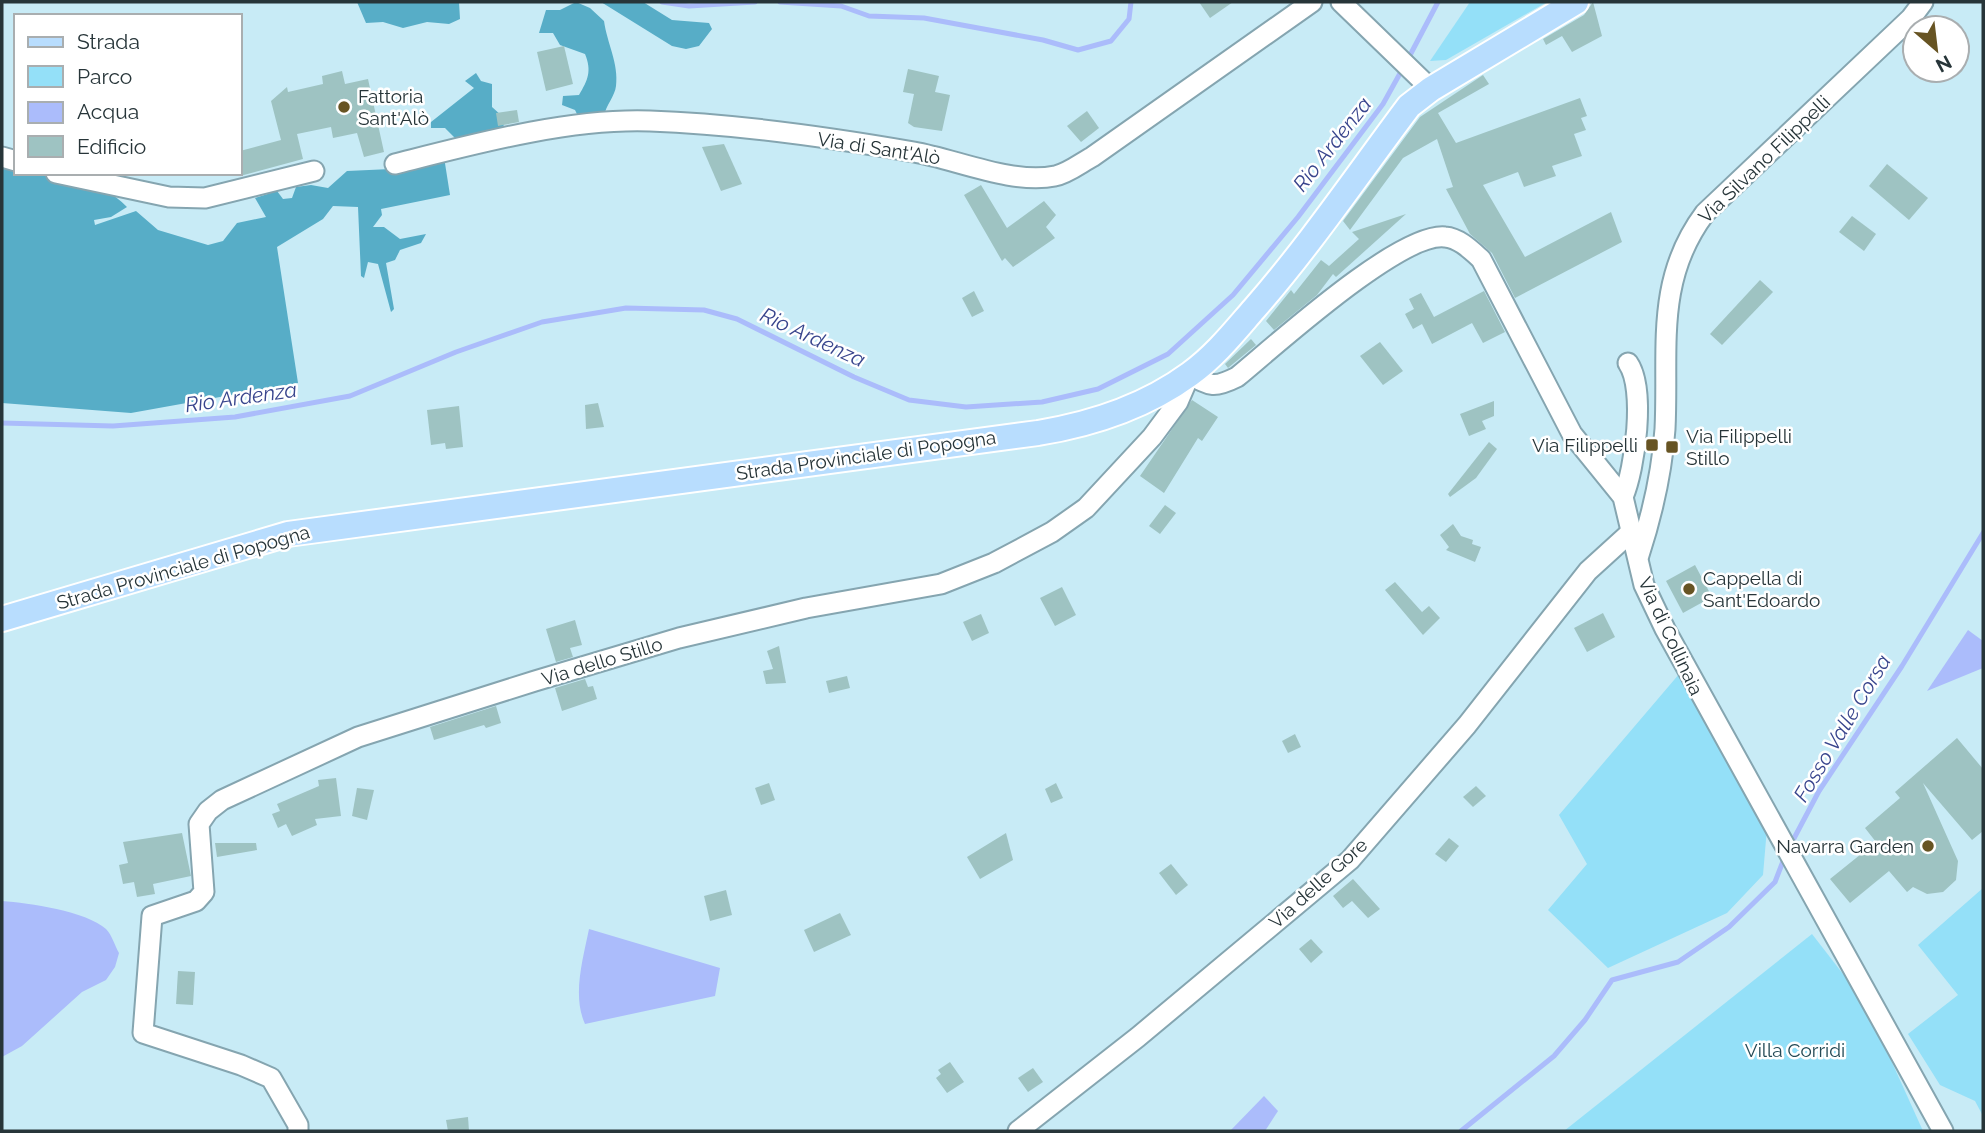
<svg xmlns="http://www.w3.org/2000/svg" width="1985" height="1133" viewBox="0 0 1985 1133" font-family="Raleway,sans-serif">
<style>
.green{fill:#94e0f8}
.forest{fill:#57adc7}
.water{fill:#abbcfb}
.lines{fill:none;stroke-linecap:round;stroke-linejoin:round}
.stream{stroke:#abbcfb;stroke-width:5}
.building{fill:#9ec3c2}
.minor-casing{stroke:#85a5b0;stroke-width:23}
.major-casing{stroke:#fff;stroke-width:28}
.minor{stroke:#fff;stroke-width:19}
.major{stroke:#b8ddfe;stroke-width:24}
.poi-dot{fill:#675423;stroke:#fff;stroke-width:2.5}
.labels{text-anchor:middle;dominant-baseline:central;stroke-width:5;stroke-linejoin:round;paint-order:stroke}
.poi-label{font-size:19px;fill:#273539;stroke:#fff;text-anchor:start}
.street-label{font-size:19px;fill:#273539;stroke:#fff}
.park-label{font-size:19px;fill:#224955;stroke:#fff}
.water-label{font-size:21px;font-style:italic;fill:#38458d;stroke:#fff}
</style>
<rect width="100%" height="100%" fill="#c8ebf6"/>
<!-- green -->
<g class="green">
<polygon points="1470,2 1547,2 1446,60 1430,61"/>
<polygon points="1680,673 1767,828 1763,875 1727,913 1608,968 1548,910 1587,864 1559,815"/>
<polygon points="1983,888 1983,1116 1975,1101 1940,1085 1908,1034 1958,995 1918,945"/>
<polygon points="1812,934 1850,983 1890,1058 1923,1131 1564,1131"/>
</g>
<!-- forest -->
<g class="forest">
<polygon points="357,2 459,2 460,19 449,24 427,22 403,28 383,22 366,23"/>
<path d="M576,2L590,8L604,21C607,43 619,64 616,86C615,96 606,105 604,116H578L575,110L562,105L563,96L579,95C588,80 592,71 585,54L560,45L553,33H539L546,10H560Z"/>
<polygon points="601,2 643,2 672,20 709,23 712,29 699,46 686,49 672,46"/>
<polygon points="476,73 481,81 492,84 492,107 502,116 504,125 497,133 458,141 445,128 431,128 431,122 474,88 465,81"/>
<path d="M444,157L450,195L381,209L382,215L373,227H384L400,239L426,234L421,243L400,250L395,260L386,263L394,309L391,312L378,264L368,262L364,278L361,276L358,207L333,206L323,219L277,247L298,383L131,413L2,403V161L16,164V173C53,173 101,179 127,207L111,217L94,220L95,225L136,211L158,230L208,245L223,241L237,223L266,217L255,198L277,191L283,199L292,198L296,187L311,185L328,188L347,171L391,169Z"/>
</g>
<!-- water -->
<g class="water">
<polygon points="1968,630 1983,641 1983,668 1927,691"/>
<path d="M2,901C29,903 86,911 106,929C112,935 115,946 119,953L115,967L106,980L82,992L22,1046L2,1057Z"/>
<path d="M589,929L720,968L715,996L585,1024C572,996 583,959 589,929Z"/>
<polygon points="1264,1096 1278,1111 1265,1131 1230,1131"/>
</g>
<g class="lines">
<!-- stream -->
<g class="stream">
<polyline points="662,2 689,6 755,2"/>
<polyline points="780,2 841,6 869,16 924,18 1043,40 1078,50 1111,41 1129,19 1131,2"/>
<polyline points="1408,59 1438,2"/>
<polyline points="2,423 113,426 235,417 350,396 456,352 542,322 626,308 704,310 737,319 854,377 909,400 966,407 1042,402 1098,389 1168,354 1233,295 1298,217 1383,104 1403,68"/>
<polyline points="1791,844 1819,791 1902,666 1983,533"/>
<polyline points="1461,1131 1554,1056 1585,1020 1612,980 1678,962 1729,927 1775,882 1785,856"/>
</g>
</g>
<!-- building -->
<g class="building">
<polygon points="1199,2 1233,2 1210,18"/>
<polygon points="1593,2 1602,36 1572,52 1562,36 1546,45 1543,39 1584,15"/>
<polygon points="564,46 573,84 546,91 537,52"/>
<polygon points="908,69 939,76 935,92 950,95 942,131 914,127 908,123 914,94 903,92"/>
<polygon points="342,71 345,84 368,79 384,152 364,157 357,133 333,138 331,127 297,134 303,159 240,176 240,151 281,140 271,101 287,87 288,92 323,84 322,76"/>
<polygon points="1483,75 1489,84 1438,113 1456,143 1580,98 1587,116 1581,118 1586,130 1574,134 1582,156 1552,166 1556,176 1524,187 1518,172 1483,185 1525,257 1611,212 1622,242 1515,298 1492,253 1470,234 1446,189 1453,187 1437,139 1403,158 1350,230 1343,221 1420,117"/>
<polygon points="517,110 519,122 498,126 496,113"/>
<polygon points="1087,111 1099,128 1081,142 1067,126"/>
<polygon points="724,144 742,184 721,191 702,147"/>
<polygon points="1887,164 1928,198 1909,220 1869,186"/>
<polygon points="981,185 1007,228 1044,201 1056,215 1046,227 1055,238 1013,267 1005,258 1002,261 964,195"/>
<polygon points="1406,214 1336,277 1333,274 1317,295 1274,330 1266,321 1291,290 1294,294 1321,260 1329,266 1359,239 1352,232"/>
<polygon points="1852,216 1876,234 1864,251 1839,232"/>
<polygon points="1760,280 1773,292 1722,345 1710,334"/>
<polygon points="974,291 984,311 972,317 962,298"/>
<polygon points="1484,291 1505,332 1483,343 1472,323 1432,344 1422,324 1413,329 1405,314 1414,309 1409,299 1421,293 1434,317"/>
<polygon points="1251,339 1256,345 1228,368 1225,364"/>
<polygon points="1380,342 1403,371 1383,385 1360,356"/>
<polygon points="1192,400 1218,417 1202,441 1198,438 1164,493 1140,476"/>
<polygon points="1494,401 1494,416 1482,421 1486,429 1469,436 1460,414"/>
<polygon points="598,403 604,427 586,429 585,405"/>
<polygon points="459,406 463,447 446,449 445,443 431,445 427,410"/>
<polygon points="1489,442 1497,449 1476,478 1450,497 1448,494"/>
<polygon points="1165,505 1176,513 1160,534 1149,526"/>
<polygon points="1453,524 1461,536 1473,540 1472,544 1481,547 1475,562 1446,550 1449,547 1440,535"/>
<polygon points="1695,565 1712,597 1683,613 1666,581"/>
<polygon points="1395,582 1422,612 1429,606 1440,618 1423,635 1385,590"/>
<polygon points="1062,587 1076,615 1055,626 1040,598"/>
<polygon points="1603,613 1615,637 1587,652 1574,628"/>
<polygon points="981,614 989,633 972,641 963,622"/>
<polygon points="575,620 582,645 570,648 573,657 556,662 546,629"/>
<polygon points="779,646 786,683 766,684 763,671 773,669 767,651"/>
<polygon points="847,676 850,688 829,693 826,681"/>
<polygon points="585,679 588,687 593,686 597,699 562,711 555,688"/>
<polygon points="496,706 501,723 486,728 484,725 434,740 430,727"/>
<polygon points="1295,734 1301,747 1288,753 1282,741"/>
<polygon points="1957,738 1983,769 1983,831 1972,840 1923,783 1958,861 1956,880 1943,892 1927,894 1913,887 1907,892 1889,871 1850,903 1830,879 1876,842 1865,828 1900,798 1895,792"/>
<polygon points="336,778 341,816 315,819 317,825 292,836 286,824 278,828 272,814 280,811 277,804 319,786 318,780"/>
<polygon points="769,783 775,800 761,805 755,788"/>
<polygon points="1056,783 1063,798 1051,803 1045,789"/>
<polygon points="1476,786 1486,796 1473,807 1463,797"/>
<polygon points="357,788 374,790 367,820 352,816"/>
<polygon points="182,833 191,876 153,884 155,894 137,897 134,882 123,884 119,865 128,863 123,842"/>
<polygon points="1006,833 1013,860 980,879 967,857"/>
<polygon points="1449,838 1459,846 1446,862 1435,854"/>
<polygon points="215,843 256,843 257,850 217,857"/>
<polygon points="1171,864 1188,885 1176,895 1159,873"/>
<polygon points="1353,879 1380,909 1368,918 1352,901 1343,908 1333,896"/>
<polygon points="726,890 732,915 710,921 704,896"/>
<polygon points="840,913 851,935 814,952 804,930"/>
<polygon points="1311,939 1323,952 1311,963 1299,949"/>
<polygon points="178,971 195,972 193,1005 176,1004"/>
<polygon points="950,1062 964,1082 947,1093 936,1078 941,1074 938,1070"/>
<polygon points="1033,1068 1043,1082 1028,1092 1018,1078"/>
<polygon points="468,1117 469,1131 448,1131 446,1120"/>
</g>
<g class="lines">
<defs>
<g id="minor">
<polyline points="1341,2 1431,89"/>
<polyline points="2,157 16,161"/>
<path d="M395,164C474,144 569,118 650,121C738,124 828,137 914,152C955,159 1013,185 1055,176C1067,174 1081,163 1092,157L1312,2"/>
<polyline points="56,173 169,197 205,198 314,171"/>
<path d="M1623,497C1635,469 1646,389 1628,363"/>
<path d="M1639,555C1652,515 1662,471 1665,429C1669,350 1654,281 1705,213L1911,18L1923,2"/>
<path d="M298,1131V1125L271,1078L241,1065L143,1033L152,916L196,901L204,892L199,824L208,811L222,800L358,737L535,681L679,638L806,608L941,584L994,563L1052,532L1086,508L1152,437L1178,402L1190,374C1210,387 1215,388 1237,377C1275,346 1400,232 1445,237C1459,238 1471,250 1481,259L1572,434L1623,497L1644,585L1665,629L1943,1131"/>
<polyline points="1018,1131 1138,1037 1350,860 1467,725 1588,571 1632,531"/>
</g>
<path id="major" d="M2,619L288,534L1038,433C1093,424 1145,407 1190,374C1215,356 1234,332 1254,309C1310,245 1358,174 1409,106L1431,89L1576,2"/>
</defs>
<!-- minor casing -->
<use href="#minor" class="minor-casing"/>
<!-- major casing -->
<use href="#major" class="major-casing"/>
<!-- minor -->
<use href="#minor" class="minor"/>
<!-- major -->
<use href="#major" class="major"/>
</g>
<!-- markers -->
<g class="poi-dot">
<circle cx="344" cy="107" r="7"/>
<rect x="1645" y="438" width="14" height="14" rx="3.5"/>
<rect x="1665" y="440" width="14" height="14" rx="3.5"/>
<circle cx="1689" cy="589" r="7"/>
<circle cx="1928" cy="846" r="7"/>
</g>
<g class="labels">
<!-- poi labels -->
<g class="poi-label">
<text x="358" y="96">Fattoria<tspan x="358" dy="22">Sant'Alò</tspan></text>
<text x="1686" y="436">Via Filippelli<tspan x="1686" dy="22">Stillo</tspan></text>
<text x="1638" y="445" text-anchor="end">Via Filippelli</text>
<text x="1703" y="578">Cappella di<tspan x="1703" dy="22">Sant'Edoardo</tspan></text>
<text x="1914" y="846" text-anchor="end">Navarra Garden</text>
</g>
<!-- street labels -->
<g class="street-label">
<text transform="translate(879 148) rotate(9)">Via di Sant'Alò</text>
<text transform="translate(1764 159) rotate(-44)">Via Silvano Filippelli</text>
<text transform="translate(866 455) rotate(-8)">Strada Provinciale di Popogna</text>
<text transform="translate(183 567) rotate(-16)">Strada Provinciale di Popogna</text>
<text transform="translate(1671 636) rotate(65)">Via di Collinaia</text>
<text transform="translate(602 661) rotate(-17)">Via dello Stillo</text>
<text transform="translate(1318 883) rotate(-42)">Via delle Gore</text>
</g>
<!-- park labels -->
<g class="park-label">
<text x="1795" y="1050">Villa Corridi</text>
</g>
<!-- water labels -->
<g class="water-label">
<text transform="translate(1332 144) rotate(-52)">Rio Ardenza</text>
<text transform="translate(813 337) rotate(25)">Rio Ardenza</text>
<text transform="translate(241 397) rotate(-8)">Rio Ardenza</text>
<text transform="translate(1842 728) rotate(-59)">Fosso Valle Corsa</text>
</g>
</g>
<!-- border -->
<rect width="1985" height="1133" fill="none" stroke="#273539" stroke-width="7"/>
<!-- legend -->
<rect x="14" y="14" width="228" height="161" fill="#ffffff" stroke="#a9aeb0" stroke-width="2"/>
<rect x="28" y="37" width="35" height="10" fill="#b8ddfe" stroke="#a9aeb0" stroke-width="2"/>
<text x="77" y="49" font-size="21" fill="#273539">Strada</text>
<rect x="28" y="66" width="35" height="21" fill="#94e0f8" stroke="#a9aeb0" stroke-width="2"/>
<text x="77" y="84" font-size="21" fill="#273539">Parco</text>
<rect x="28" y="102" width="35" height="21" fill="#abbcfb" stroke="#a9aeb0" stroke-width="2"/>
<text x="77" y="119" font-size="21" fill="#273539">Acqua</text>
<rect x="28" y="136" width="35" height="21" fill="#9ec3c2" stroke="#a9aeb0" stroke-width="2"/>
<text x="77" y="154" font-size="21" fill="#273539">Edificio</text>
<!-- north arrow -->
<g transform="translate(1936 49) rotate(152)"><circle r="33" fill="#ffffff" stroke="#a9aeb0" stroke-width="2"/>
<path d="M0-5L12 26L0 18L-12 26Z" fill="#675423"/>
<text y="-10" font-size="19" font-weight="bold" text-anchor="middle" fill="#273539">N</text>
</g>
</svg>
